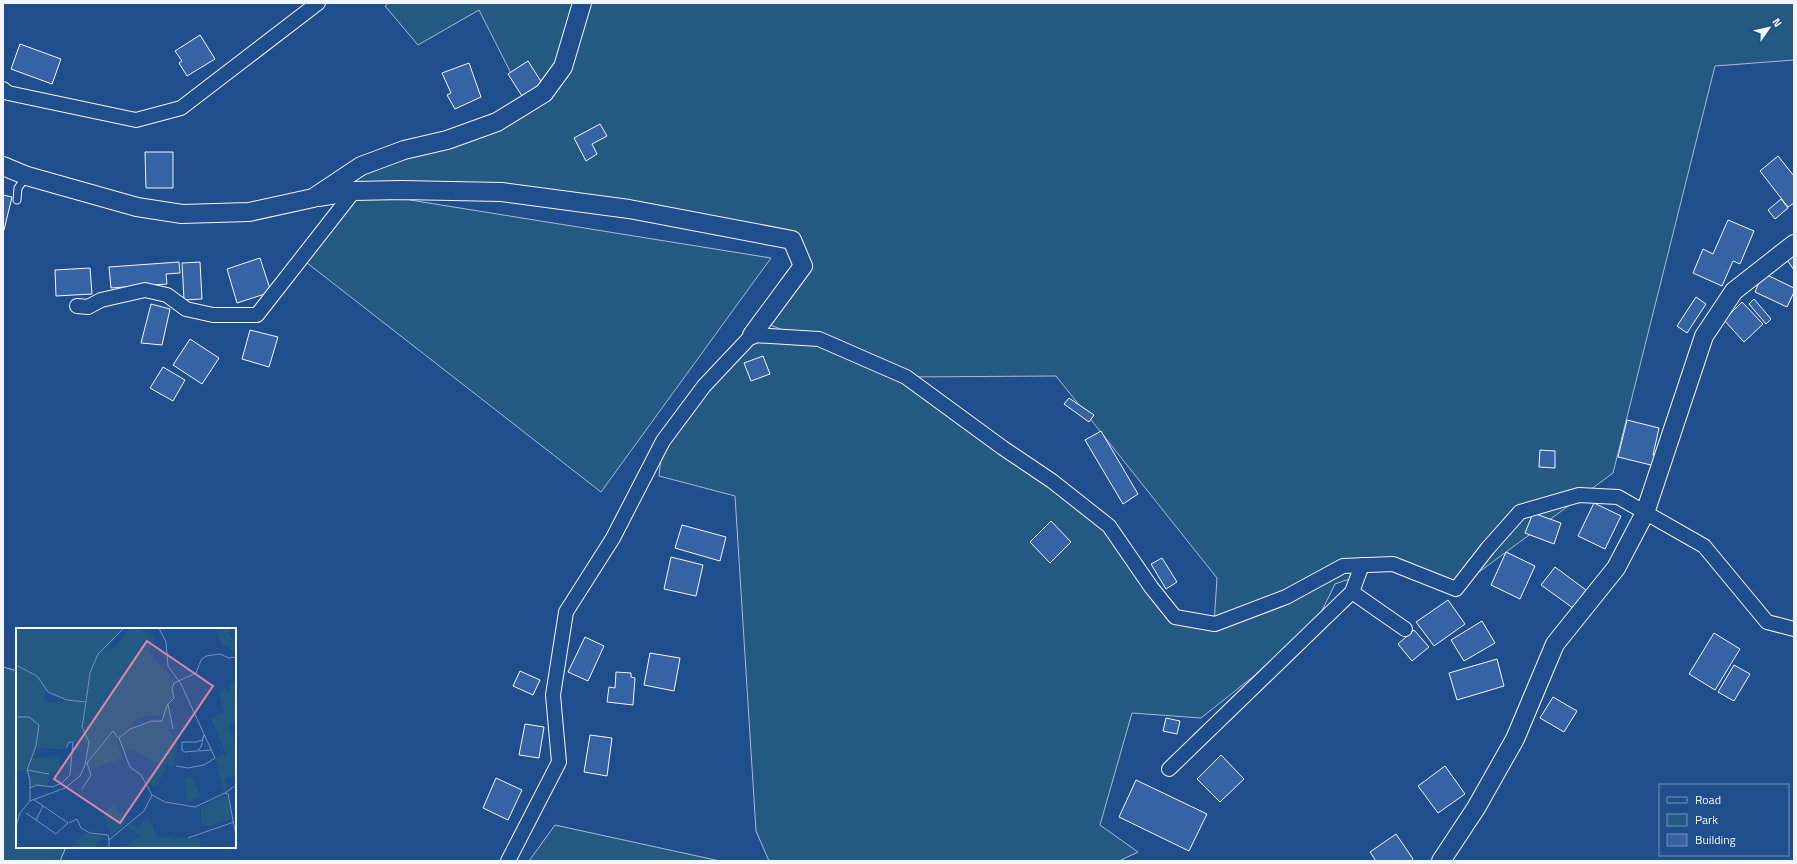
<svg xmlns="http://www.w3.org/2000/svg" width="1797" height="864" viewBox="0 0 1797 864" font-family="'Titillium Web',sans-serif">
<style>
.green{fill:#245a82;stroke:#a8bbd7;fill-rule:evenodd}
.building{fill:#3563a3;stroke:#f2f6ff}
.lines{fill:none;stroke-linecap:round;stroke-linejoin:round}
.service-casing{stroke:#f2f6ff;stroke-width:9}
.minor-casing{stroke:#f2f6ff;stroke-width:16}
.tertiary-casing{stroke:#f2f6ff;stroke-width:20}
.service{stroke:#1f4e8c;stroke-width:7}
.minor{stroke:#1f4e8c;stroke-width:14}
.tertiary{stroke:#1f4e8c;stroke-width:18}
.inset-road{fill:none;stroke:#7391ba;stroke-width:1}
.view{fill:#da87ad;fill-opacity:0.15;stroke:#da87ad;stroke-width:2}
.inset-edge{fill:none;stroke:#f2f6ff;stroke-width:2}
</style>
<rect width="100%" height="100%" fill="#1f4e8c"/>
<!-- green -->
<g class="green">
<path d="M389,3H1794V60L1715,66L1613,473L1456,589L1393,564L1335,584L1313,629L1201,718L1132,713L1100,825L1138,852L1119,861H769L756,831L735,496L659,476L663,441L752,335L802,337L762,322L803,266L792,240L576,201L334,184L526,103L479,10L418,45L385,6ZM1056,376L1217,578L1214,624L1175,617L1109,526L907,377Z"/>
<polygon points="354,191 771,258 601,492 302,259"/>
<polygon points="3,667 17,671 17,847 66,847 60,861 3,861"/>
<polygon points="555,825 720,861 529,861"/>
</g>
<!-- building -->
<g class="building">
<polygon points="200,35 215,59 187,76 179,63 182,61 175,51"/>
<polygon points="20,44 61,59 52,84 11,69"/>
<polygon points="528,61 542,83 522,96 508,74"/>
<polygon points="469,63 481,97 455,109 447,95 451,93 442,73"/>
<polygon points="600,124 607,136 592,144 597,154 586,161 574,138"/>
<polygon points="145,152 173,152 173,188 146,188"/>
<polygon points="1778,156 1794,176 1794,203 1788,207 1760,171"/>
<polygon points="3,195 12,197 4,230 3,230"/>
<polygon points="1781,199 1788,208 1775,219 1768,210"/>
<polygon points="1728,220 1754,231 1740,264 1733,261 1722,286 1693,273 1703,249 1713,254"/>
<polygon points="1794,255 1794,270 1787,260"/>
<polygon points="260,258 271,292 237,303 227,269"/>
<polygon points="179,262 180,273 166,274 167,284 111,288 109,267"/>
<polygon points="200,262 202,299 184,300 182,263"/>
<polygon points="90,268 92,294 56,296 55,270"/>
<polygon points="1763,273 1794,288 1794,292 1787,307 1755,292"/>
<polygon points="1696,297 1706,304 1687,333 1677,326"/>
<polygon points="1754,299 1771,319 1766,324 1749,304"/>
<polygon points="1742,302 1763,324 1744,342 1724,320"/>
<polygon points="151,304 170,309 162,345 141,343"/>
<polygon points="250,330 278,337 269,367 242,359"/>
<polygon points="190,339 219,358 202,384 173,365"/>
<polygon points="763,356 770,374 751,381 744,363"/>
<polygon points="163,367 185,380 173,401 150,388"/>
<polygon points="1069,398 1094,415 1089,422 1064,404"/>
<polygon points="1627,420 1659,428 1653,455 1657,456 1655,466 1618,457"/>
<polygon points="1101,431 1138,494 1123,504 1085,440"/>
<polygon points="1540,450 1555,451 1555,468 1539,467"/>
<polygon points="1594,503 1621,516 1605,549 1578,536"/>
<polygon points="1533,513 1561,523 1554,544 1525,533"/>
<polygon points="1051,521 1071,542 1050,563 1030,542"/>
<polygon points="682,525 726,537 720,561 675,548"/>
<polygon points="1506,552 1535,566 1520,599 1491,585"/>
<polygon points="671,557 703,565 696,596 664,589"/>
<polygon points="1162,558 1177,582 1166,589 1151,564"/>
<polygon points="1555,567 1586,590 1573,608 1541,585"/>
<polygon points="1448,600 1465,624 1434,646 1416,622"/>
<polygon points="1482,621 1495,643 1464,661 1451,640"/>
<polygon points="1414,630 1429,647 1412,661 1398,644"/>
<polygon points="1714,633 1740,649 1715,690 1689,674"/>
<polygon points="585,637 604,646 588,681 568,672"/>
<polygon points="650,653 680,658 674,691 644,685"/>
<polygon points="1497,659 1504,686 1457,700 1449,673"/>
<polygon points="1734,665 1750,674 1734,701 1718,692"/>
<polygon points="520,671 540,680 533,695 513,686"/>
<polygon points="616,672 631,673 631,677 635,678 633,705 607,702 609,687 615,688"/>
<polygon points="1553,697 1577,711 1564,732 1540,718"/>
<polygon points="1166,718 1180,721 1177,734 1163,731"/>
<polygon points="525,724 544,727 539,758 519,755"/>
<polygon points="590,735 612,738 607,776 584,772"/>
<polygon points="1221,755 1244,779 1220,802 1197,779"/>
<polygon points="1445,766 1465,794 1438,813 1418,786"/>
<polygon points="496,778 522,790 508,820 483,808"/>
<polygon points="1136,780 1207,814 1189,851 1119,817"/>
<polygon points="1396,834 1413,859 1411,861 1376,861 1370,852"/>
</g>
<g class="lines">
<defs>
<polyline id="service" points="17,200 18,188 26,177"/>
<g id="minor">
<polyline points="3,89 8,93 136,120 181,108 318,3"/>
<polyline points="77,306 88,307 101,300 145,290 167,295 186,309 213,315 257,315 354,191"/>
<polyline points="1352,592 1405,629"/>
<polyline points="1169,769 1352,592 1362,565"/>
<polyline points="508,861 559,762 553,695 566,612 613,538 663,441 704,386 752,335 819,339 906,377 1003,448 1052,481 1109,526 1151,587 1175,617 1215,624 1286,597 1343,566 1393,564 1456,589 1488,548 1520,512 1579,495 1618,497 1704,546 1767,622 1794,629"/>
</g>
<g id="tertiary">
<polyline points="3,166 27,176 137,207 182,214 249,212 313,198 361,166 404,150 447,140 497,122 544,93 563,67 582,3"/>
<polyline points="320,197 354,191 401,190 502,192 629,209 792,240 803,266 752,335"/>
<polyline points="1441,861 1476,808 1515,739 1555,644 1616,568 1645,513 1704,336 1734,291 1794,244"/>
</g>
</defs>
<!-- service casing -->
<use href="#service" class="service-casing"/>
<!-- minor casing -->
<use href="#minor" class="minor-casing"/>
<!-- tertiary casing -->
<use href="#tertiary" class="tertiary-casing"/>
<!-- service -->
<use href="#service" class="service"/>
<!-- minor -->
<use href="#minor" class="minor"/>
<!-- tertiary -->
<use href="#tertiary" class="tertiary"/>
</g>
<!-- overview -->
<g transform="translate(16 628)">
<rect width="220" height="220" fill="#1f4e8c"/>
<path d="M0,0H106L90,24L101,17L114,0H121L139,10L132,23L158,52V70L153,73L152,79L155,96L151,101L158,109L162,108L158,139L151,138L140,158L132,156L130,151L145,137L114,120L109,125L104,117V108L102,109L97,103L71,133L98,105L107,130L74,141L71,133L73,116L64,115L63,121L58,122V115L54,112L47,121L19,120L15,130L44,128V141L33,146L32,158L21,157L14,160L11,142L0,144V38L6,40L0,37ZM29,62L49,72L45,76L28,73ZM145,87L148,90L146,93H136L114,100L122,89ZM200,0H214V9L220,12V23L214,22L213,18L207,20ZM220,53V94L213,97L220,115V147L209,151L211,163L208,166L199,130L210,125L195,91L208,85L203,64L209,59L211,63L214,62V54ZM176,148L184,168L174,174L170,173L169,150ZM208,168L212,170L215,190L191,199L185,195V179ZM98,177L110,195L95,207L87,187ZM132,189L142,210L157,208L160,211L162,208L174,211L183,209L184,220H107L125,207L111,199L114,196L121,199ZM67,206L88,209L78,220H55Z" fill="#245a82" fill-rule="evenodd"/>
<path class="inset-road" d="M143,0L150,14L152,38L165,56L199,130L188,137L172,140L160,138M0,37L21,48L32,64L51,72L70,74L66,99L73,114L69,137L64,148L49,160L14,173L4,185L0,198M70,74L74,45L82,26L108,0M152,76L157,101M0,89H13L23,97L20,118L11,142L14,152V173M188,107L185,119L181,123L169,124L166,122V114H180L186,112ZM182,123L195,122M70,136L97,103L102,110M11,142L33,146M14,160L21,157L36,159L46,155L54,147L57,114H53L50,120M66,161L75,147L71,135M209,165L220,157M136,167L149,174L179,179L209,165L212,166L220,208M17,171L52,195L40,206L20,192L27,178M10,185L20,192M53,195L61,191L65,200L74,205L92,207L93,212M172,210L218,194M93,220V212L128,183L136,167L125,147L114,139L103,110L114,101L136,93H146L151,77L158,70L156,61L158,55L180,45L185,32L190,28L204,26L213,30L220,29"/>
<path class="view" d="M131,13L197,58L104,195L38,151Z"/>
<rect width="220" height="220" class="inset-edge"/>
</g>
<!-- border -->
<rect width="1797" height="864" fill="none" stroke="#f2f6ff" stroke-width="8"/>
<!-- legend -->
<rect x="1659" y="784" width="130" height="72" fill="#1f4e8c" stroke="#7391ba"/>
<rect x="1667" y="797" width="20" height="6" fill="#1f4e8c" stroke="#7391ba"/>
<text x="1695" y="804" font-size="12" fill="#f2f6ff">Road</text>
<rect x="1667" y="814" width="20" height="12" fill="#245a82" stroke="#7391ba"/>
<text x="1695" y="824" font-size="12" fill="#f2f6ff">Park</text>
<rect x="1667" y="834" width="20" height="12" fill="#3563a3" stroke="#7391ba"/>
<text x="1695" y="844" font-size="12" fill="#f2f6ff">Building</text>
<!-- north arrow -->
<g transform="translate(1769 28) rotate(56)" stroke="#1f4e8c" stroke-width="3" paint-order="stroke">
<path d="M0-3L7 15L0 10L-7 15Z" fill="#f2f6ff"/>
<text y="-6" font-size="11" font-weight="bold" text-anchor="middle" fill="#f2f6ff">N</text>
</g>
</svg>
